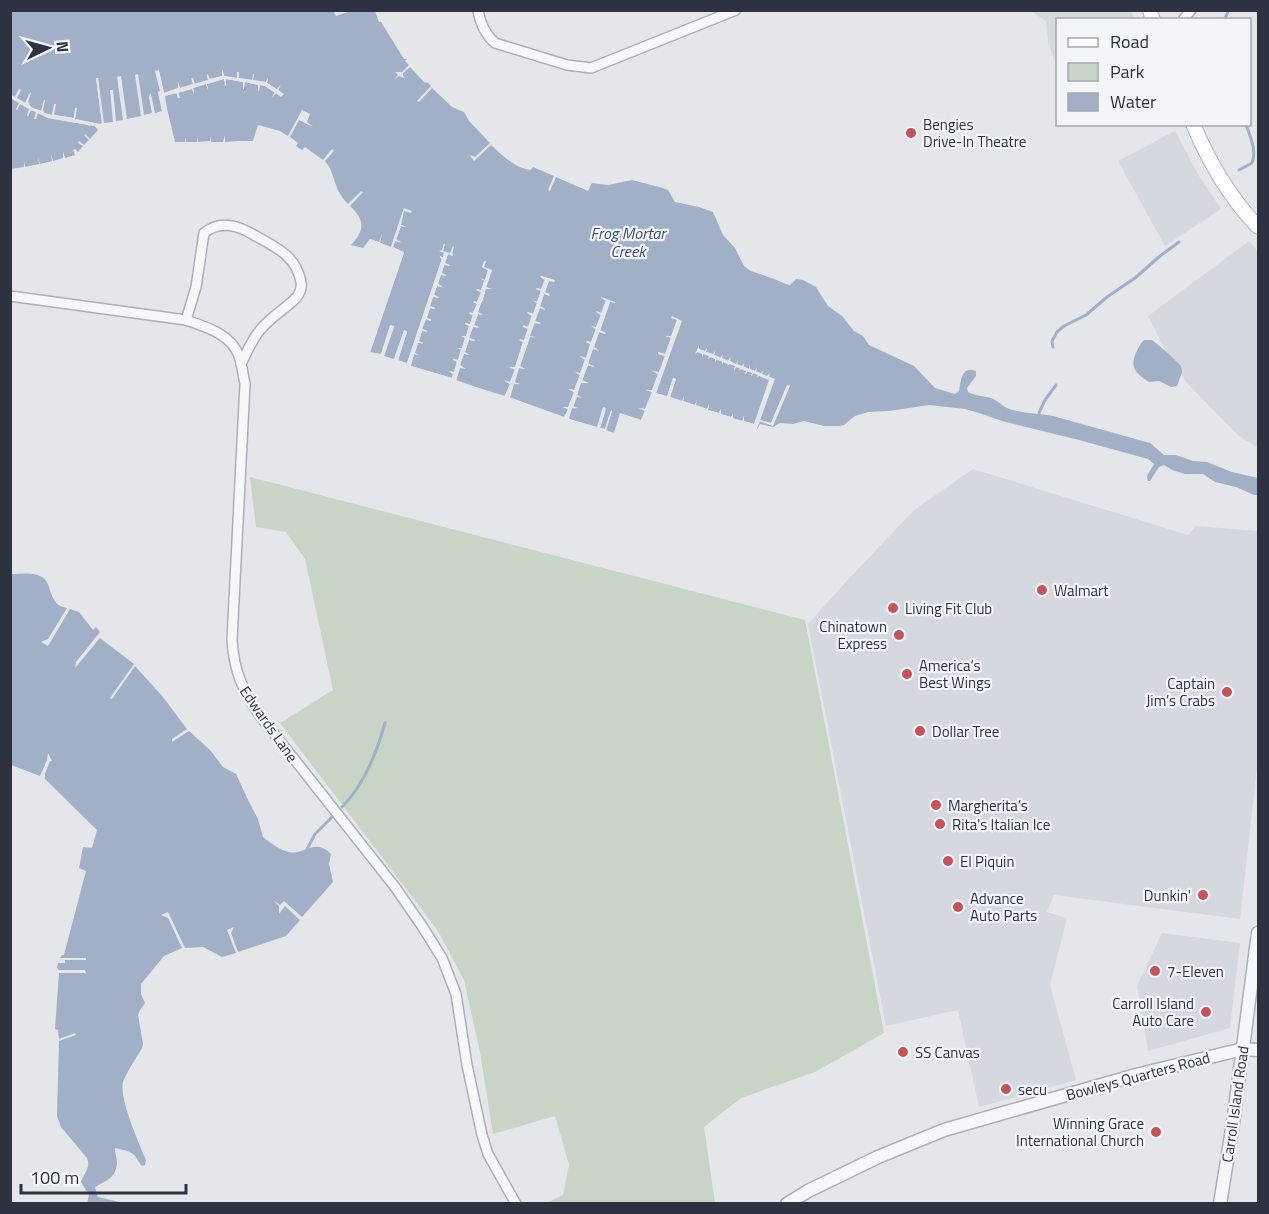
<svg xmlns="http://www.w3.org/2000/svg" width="1269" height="1214" viewBox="0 0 1269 1214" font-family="'Titillium Web',sans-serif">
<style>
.built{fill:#d6d8df}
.green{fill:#c8d4c6}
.water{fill:#a2b0c7}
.pier{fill:#e4e6ea}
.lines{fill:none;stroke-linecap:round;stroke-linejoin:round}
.stream{stroke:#a2b0c7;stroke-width:3}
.minor-casing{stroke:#adb0b7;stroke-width:12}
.tertiary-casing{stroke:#adb0b7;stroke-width:15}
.secondary-casing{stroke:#adb0b7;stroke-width:16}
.minor{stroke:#f6f7f9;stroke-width:9}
.tertiary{stroke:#f6f7f9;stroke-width:12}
.secondary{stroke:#fff;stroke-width:14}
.poi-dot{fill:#c45459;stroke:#f3f5f8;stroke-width:2}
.labels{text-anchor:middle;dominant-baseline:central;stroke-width:4.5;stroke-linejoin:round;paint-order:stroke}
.poi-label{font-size:15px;fill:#2d3241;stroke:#f3f5f8;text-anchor:start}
.street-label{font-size:15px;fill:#2d3241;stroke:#f3f5f8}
.water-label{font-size:16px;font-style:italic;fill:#3a4d72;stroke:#f3f5f8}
</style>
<rect width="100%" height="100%" fill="#e4e6ea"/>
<!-- built -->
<g class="built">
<polygon points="1031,11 1131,11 1135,19 1058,20 1057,66 1048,42 1046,21"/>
<polygon points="1175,131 1199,176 1221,209 1165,246 1118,161"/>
<polygon points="1249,241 1258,251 1258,448 1239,436 1187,383 1166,351 1148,316"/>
<polygon points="973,469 1188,535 1196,526 1258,531 1258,759 1240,919 1054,895 1047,912 1067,918 1050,985 1076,1080 979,1107 958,1010 886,1026 808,624 843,585 914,510"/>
<polygon points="1162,933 1240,943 1230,1028 1148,1051 1137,986"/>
</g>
<!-- green -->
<polygon class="green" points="250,477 805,620 884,1033 815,1072 741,1098 704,1127 715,1203 546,1203 563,1195 569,1165 555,1116 493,1134 480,1052 464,980 438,931 280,723 333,690 305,559 286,532 256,527"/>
<!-- water -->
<g class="water">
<path d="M333,10L336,16L351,11H375L379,22H381L404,59H407L405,61L409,65L402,72H395L398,75L395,79L399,76L405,78L403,76V73L410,67L425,83L427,82L431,86L417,101L419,102L432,88L452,107L464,112L469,121L490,143L475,157L470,155L474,161L491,145C503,156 516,169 531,170L533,167L554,176L548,190L550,191L556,177L588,191L592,183L608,185L632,180L663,188L668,190L675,202L699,207L713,212L723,235L735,248L744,266L751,271L774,279L786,284L790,285L796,279L803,280L816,287L828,306L842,316L854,331L863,336L869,345L914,366L935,388L955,394L959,391C961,382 961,365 976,371V376L967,388L968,392C975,396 983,396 991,398C997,400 1001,405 1007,408C1022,414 1037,413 1053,416L1150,443L1164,455H1176L1193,461L1207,462L1232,472L1258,478V495H1254L1236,487L1215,482L1203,474H1185L1172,470L1164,465L1159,467L1150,481H1148L1147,476L1154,464L1148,459L1079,440L1002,421L979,413L965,409L929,405L889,411L868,412L855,416L844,425L840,426H824L804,421L793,424L780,423L773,427L760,424L756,431L759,421L773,426L787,386L771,423L760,420L774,379L756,372L757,367L755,371L750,369V366L749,369L743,366L744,363L742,366L737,364L738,361L736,364L729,361L731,357L728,361L722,358L723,354L721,358L714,355L715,351L713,354L706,352L707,348L705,351L698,349L700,345L697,352L709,356L708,359L710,357L728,364L727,366L729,364L735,366L734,371L736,367L752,373L751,376L753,373L770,380L754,424L743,421L744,418L742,421L732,418L733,414L731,417L720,414L721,409L719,413L708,410L709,404L707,409L696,405V403L695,405L683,401L684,396L682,401L670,397L676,379L673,378L667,397L656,393L681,321L671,318L677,320L671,337L665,335L671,338L665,354L658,352V354L665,356L659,373L653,371L658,374L652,391L645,389L652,392L645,409L640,408L645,411L641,420L622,414L614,433L606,431L612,411H611L605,429L600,428L606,409L597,427L569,419V417L572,408L577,409L573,407L577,396H580L577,395L581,382L588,383L582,381L588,365L594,367V366L588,364L593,348L599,350L594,347L599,332L605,334V333L600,331L610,302L606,300L601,313H596L601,314L596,328L591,326L596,329L591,342H586L591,344L586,358L580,356L585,359L580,374L575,372L580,375L574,390L569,389L574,392L568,408L563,407L568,409L564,417L509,397L514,383L519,385L514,382L519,368L525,369L520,366L530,337H535L530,336L535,322L540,324V323L535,321L540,308H545L540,307L544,294H550L545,292L549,280L554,282V280L541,276V277L545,279L541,289H536L541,291L537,302L533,301L537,303L533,314L528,312L527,313L532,315L528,327L523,326L528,328L524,341L520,340L523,342L515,368L509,367L515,369L510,382L504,381L510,384L504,397L456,380L460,367L465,369L460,365L464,353L469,355L465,352L469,339L474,341L475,340L469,338L473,327H479L474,325L478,314L483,315L478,312L492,270L484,267L485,261L482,267L488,270L481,291L477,289V290L481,292L477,302H473L477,303L473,313H470L473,314L470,324L466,323L469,326L466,337L462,336L465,338L462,348H457L461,350L458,360L453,359L457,361L454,372L449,371L453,374L452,378L411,366L414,354L419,355L415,353L418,342L423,344V343L419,341L422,331H427L422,329L426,319L430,321L431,319L426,318L430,308L434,309L435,308L430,306L433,296L438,297L434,295L437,286L442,287L438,284L441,274L446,276L441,273L445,264L449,265L445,263L448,254L452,256L453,247L450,254L443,251L445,244H444L442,250L444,253L443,257H440L442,258L407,363L398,361L407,332L404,331L394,360L384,356L394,327L391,325L381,354L370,352L404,253L393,247L395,241L401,242L396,240L401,226L406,227L401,225L404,208L391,247L380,243L382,233L379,242L370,239L363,248L351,245C365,230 365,220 350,206L363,192L361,191L348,204C346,202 344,200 342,197C334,186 334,171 325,161L334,151L332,149L323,160L305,147L302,150L296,146L298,143L290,137L299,120L313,127L307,122L310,114L302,110L288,136L280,131L258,125L253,141H239V136V141L225,142V135L223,142H211V136L210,141L198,142L197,136V142H186L185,136V142H175L164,96L177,93L178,98H180L178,93L192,89L194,94L193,88L206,84L208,89L207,84L224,79L226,85V79L243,82V88H244L245,82L258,85V91H259L260,85L265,86L275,93L272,97L276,93L283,94L278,90L280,85L277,90L267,83L268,78L266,82L224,76L223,71V76L209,79L208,74L207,75L208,80L194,84L193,79H192L193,84L180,88L178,83V88L164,93L159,71H156L161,94L158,92L162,111L155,113L151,94L150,93L149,98L152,113L144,115L138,74L135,75L141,116L127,119L121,76L117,77L123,120L116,121L113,90H110L113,122L104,123L98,78H96L102,123L100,124L75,119L77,108H75L74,118L54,115L55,104L52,115L44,113L43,110L44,100L42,111L30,107L28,102L29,93L26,103L16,98L20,90H19L15,97L11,95V11Z"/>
<polygon points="10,98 20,103 17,109 20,104 30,109 27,115 28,116 31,110 37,112 35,119 38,113 48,118 95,126 98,130 90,139 85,134 84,135 89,140 84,145 79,141 78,143 83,146 78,152 75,149 73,150 75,155 65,158 63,151 63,158 53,161 51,154 52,161 40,164 38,157 39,164 25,167 24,161 24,167 11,169"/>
<path d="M1144,340H1152L1169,354L1181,366L1182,372L1177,386L1171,387L1159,381L1149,382C1137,374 1129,368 1136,353C1138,348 1140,344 1144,340Z"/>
<path d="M10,574C19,574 32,572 40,576C50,580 49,593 55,601C57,605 62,607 67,608L48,639L41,642L48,646L70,609L79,612L93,630L96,627L100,632L76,662L75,668L100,638L134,664L110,698L112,699L135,666L163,697L187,729L172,739V742L189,731L210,750L223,767L236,774L249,802L258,819L263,837C270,843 280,850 289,852C304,856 314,837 331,854L329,864L333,882L302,917L284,901L280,905L273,900L279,906V914L285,906L300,920L286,936L238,952L231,933L234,927L227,930L236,953L222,957L203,947L185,948L168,912L161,915L168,918L182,948L164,956L141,984V994L145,1003L139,1012L138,1015L143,1044L142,1048C137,1057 126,1073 123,1082C119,1099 139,1143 146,1160L145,1165L142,1166C138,1162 137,1157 133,1154C130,1151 119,1149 115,1148C115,1154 117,1158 117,1163C116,1178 106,1181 95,1187L98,1197L123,1203H87L89,1195L81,1182C84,1173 91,1168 87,1158L61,1127L57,1116L59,1041L76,1035L75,1033L59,1039L58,1030L55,1029L59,973H86L85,970H59L57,968L58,963H65V960H86V958H60L62,955H64L86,871L79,868L83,847L92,848L97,830L44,778H45V774L50,761H52L48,753L47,760L40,776L11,765Z"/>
</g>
<!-- pier -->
<g class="pier">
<polygon points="159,70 164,93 178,88 178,82 180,88 193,84 191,78 193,78 195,84 208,80 207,74 210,79 222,76 222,70 223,70 224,76 237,78 237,72 239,72 239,78 252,80 253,74 254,74 253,80 266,82 268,78 267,83 277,89 281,85 278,90 284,94 281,97 276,93 272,98 275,92 265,86 260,85 259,91 258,91 258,85 245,82 244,89 243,89 243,82 226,79 226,85 225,86 224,79 207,84 208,90 206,84 193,88 194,94 192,89 178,92 180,98 178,98 176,93 165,96 167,110 162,111 158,92 160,91 155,71"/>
<polygon points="96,78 98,78 103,123 98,130 95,126 91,125 89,126 88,125 48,118 38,113 36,119 34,119 36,112 31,110 28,116 27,116 29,109 20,104 17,110 16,109 19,103 11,98 11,95 15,97 19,89 21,90 17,98 25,103 30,93 31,93 28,102 31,107 41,111 44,100 45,100 43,110 44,113 52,115 54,104 56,104 54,115 74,118 75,108 77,108 75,119 100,124 102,123"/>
<polygon points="404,208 412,211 411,213 404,211 401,225 407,227 401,226 396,239 401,243 395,241 393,247 404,252 370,353 381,354 390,325 394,326 384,356 394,359 404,330 407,331 398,360 407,363 442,259 440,258 440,256 443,257 444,253 439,251 442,250 444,243 443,251 450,253 453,246 454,247 452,253 453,254 453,256 448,254 445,263 450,265 449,266 444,265 442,273 446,275 446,276 441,275 438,284 442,286 442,287 437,286 434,295 439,297 438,298 433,297 430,306 435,308 435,309 430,308 427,318 431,320 431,321 426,319 422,329 427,331 427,332 422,331 419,341 423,343 418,343 415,353 419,355 414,354 411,364 411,366 452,378 453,374 449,371 454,372 457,362 453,360 453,359 458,360 461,350 457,348 462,348 465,338 461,336 466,336 469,326 465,324 465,323 470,324 473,315 469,314 470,312 473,313 477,304 473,302 474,301 477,302 481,292 476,290 477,289 481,290 484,281 480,278 485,280 488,270 482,267 484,261 486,261 484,267 492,270 486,287 492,289 486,289 483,299 484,300 482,301 478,312 483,315 478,314 474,325 479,327 478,328 473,327 469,338 475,340 475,341 469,340 465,352 470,355 464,354 460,365 466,369 460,368 456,381 505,396 510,384 504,380 510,382 515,370 509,367 515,367 523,342 519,340 520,339 524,340 528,329 523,327 523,325 529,327 532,316 527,313 528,312 533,314 537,303 532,300 537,302 541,291 536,289 536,288 541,289 545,280 540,277 541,276 555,280 554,282 549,281 545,292 550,295 549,296 544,294 540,306 545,309 545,310 540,308 535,321 541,323 540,324 534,323 530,336 535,338 530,337 520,366 526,369 519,368 515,382 520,384 514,384 510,398 564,417 565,416 568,409 562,407 568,407 574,392 568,389 574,390 580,375 575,372 580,373 585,360 579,356 586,358 590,344 586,342 587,341 591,342 596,329 591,326 596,327 601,315 596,312 596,311 602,313 606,301 601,298 601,297 615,302 615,303 610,302 600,330 606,333 605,334 599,332 594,347 599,351 593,349 588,363 594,367 588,365 582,380 589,383 581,383 577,395 582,398 577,397 573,406 578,408 572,408 569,419 597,427 603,407 606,408 600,428 605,429 611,410 612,411 606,430 614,433 620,413 641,420 645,411 638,408 645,409 652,392 645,390 652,390 658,374 652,371 659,372 665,356 658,354 658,352 665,354 671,338 665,336 671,336 677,320 671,318 672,316 682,321 656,393 667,396 673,378 676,379 670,397 682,401 684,396 683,401 695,405 697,400 696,405 707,409 709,404 708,410 719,413 721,409 721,414 731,417 733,413 733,418 742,421 744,416 744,421 754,424 769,380 759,376 756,378 758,375 754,373 751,376 752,373 748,371 745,375 746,371 741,369 739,371 740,368 736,367 734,371 735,366 729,364 727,367 728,364 723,362 722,365 722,361 717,359 715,362 715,359 711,357 708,359 709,356 704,354 702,357 702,354 698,352 695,354 699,345 699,349 705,351 707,348 706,352 713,354 715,351 714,355 720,358 723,354 722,358 728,361 731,357 730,361 736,364 738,360 737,364 742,366 745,363 743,367 749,369 750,365 750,369 755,371 757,368 756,371 761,373 764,370 762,374 767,376 770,373 769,377 775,379 760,420 771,423 787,385 790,386 773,426 760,421 755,434 751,433 752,427 655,395 654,395 644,422 641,423 622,418 617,434 613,436 597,430 568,422 566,419 563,420 509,401 506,399 503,400 455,384 453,381 450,382 410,369 408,366 369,355 367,351 401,254 371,242 370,244 368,243 370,239 391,247"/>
</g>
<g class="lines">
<!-- stream -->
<g class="stream">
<polyline points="1224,20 1229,10"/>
<path d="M1239,170L1252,163C1257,150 1250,137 1246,124"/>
<polyline points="1053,347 1052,341 1057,332 1064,326 1086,315 1107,297 1135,278 1160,256 1179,242"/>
<polyline points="1039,413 1045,400 1056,385"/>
<path d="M342,807C364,785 377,752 385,723"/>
<polyline points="306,851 315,834 334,815"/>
</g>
<defs>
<g id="minor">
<path d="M478,10C480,23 485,34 495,43L567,65L591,68L736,10"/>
<polyline points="1183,20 1191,10"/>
<path d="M10,296L186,320C206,327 231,334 239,356C242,364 243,375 245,384L232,640C234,672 243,691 261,717L395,887L422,926L442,958L456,994L467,1065L482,1135L488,1154L516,1204"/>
<path d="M186,320L196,287L204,233C220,220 237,225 254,235C275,247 296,255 301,282C302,287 300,294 296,298C285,309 271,317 261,329C252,339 247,352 241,364"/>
</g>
<g id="tertiary">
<polyline points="787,1204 808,1191 878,1157 944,1130 1136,1075 1243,1049 1258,1050"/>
<polyline points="1220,1204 1233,1123 1258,933"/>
</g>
<g id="secondary">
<polyline points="1150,10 1153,20"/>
<path d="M1193,124C1209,162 1230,198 1258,227"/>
</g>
</defs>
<!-- minor casing -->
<use href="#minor" class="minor-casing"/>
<!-- tertiary casing -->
<use href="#tertiary" class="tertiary-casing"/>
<!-- secondary casing -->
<use href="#secondary" class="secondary-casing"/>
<!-- minor -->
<use href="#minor" class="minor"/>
<!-- tertiary -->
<use href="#tertiary" class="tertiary"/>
<!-- secondary -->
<use href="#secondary" class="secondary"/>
</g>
<!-- markers -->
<g class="poi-dot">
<circle cx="911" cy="133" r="6"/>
<circle cx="1042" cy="590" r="6"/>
<circle cx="893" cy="608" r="6"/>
<circle cx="899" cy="635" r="6"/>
<circle cx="907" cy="674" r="6"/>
<circle cx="1227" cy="692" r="6"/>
<circle cx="920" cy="731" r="6"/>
<circle cx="936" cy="805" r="6"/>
<circle cx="940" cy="824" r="6"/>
<circle cx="948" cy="861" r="6"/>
<circle cx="1203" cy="895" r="6"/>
<circle cx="958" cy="907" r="6"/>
<circle cx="1155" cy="971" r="6"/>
<circle cx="1206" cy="1012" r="6"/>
<circle cx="903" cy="1052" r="6"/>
<circle cx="1006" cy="1089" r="6"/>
<circle cx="1156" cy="1132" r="6"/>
</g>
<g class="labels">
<!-- poi labels -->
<g class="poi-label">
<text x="923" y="124">Bengies<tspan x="923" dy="17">Drive-In Theatre</tspan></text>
<text x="1054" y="590">Walmart</text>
<text x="905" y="608">Living Fit Club</text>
<text x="887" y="626" text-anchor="end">Chinatown<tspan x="887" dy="17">Express</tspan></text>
<text x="919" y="665">America’s<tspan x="919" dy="17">Best Wings</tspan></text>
<text x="1215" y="683" text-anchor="end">Captain<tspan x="1215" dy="17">Jim’s Crabs</tspan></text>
<text x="932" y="731">Dollar Tree</text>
<text x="948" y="805">Margherita’s</text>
<text x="952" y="824">Rita's Italian Ice</text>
<text x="960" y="861">El Piquin</text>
<text x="1191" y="895" text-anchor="end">Dunkin'</text>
<text x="970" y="898">Advance<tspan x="970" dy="17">Auto Parts</tspan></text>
<text x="1167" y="971">7-Eleven</text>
<text x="1194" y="1003" text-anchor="end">Carroll Island<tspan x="1194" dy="17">Auto Care</tspan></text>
<text x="915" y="1052">SS Canvas</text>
<text x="1018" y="1089">secu</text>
<text x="1144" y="1123" text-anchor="end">Winning Grace<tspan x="1144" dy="17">International Church</tspan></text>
</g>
<!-- street labels -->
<g class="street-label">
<text transform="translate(269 724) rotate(55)">Edwards Lane</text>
<text transform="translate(1138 1076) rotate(-15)">Bowleys Quarters Road</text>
<text transform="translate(1235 1104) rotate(-82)">Carroll Island Road</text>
</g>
<!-- water labels -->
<g class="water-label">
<text x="628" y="233">Frog Mortar<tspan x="628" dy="18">Creek</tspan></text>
</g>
</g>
<!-- border -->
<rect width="1269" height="1214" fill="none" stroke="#2d3241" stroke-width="24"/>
<!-- legend -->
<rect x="1056" y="18" width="195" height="108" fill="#f3f5f8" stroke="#a4a7af" stroke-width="1.5"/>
<rect x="1068" y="38" width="30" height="9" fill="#ffffff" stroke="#a4a7af" stroke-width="1.5"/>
<text x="1110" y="48" font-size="18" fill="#2d3241">Road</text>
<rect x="1068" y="63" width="30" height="18" fill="#c8d4c6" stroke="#a4a7af" stroke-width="1.5"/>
<text x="1110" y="78" font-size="18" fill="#2d3241">Park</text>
<rect x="1068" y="93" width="30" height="18" fill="#a2b0c7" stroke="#a4a7af" stroke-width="1.5"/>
<text x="1110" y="108" font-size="18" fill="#2d3241">Water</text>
<!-- north arrow -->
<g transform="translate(48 48) rotate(85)" stroke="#f3f5f8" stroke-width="4.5" paint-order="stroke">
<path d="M0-4.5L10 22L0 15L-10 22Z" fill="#2d3241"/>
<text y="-9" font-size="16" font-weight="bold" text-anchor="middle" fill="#2d3241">N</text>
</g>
<!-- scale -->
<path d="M21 1184v9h165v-9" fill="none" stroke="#2d3241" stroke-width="3"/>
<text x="30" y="1184" font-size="18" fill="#2d3241" stroke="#f3f5f8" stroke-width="4.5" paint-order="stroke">100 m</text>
</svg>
